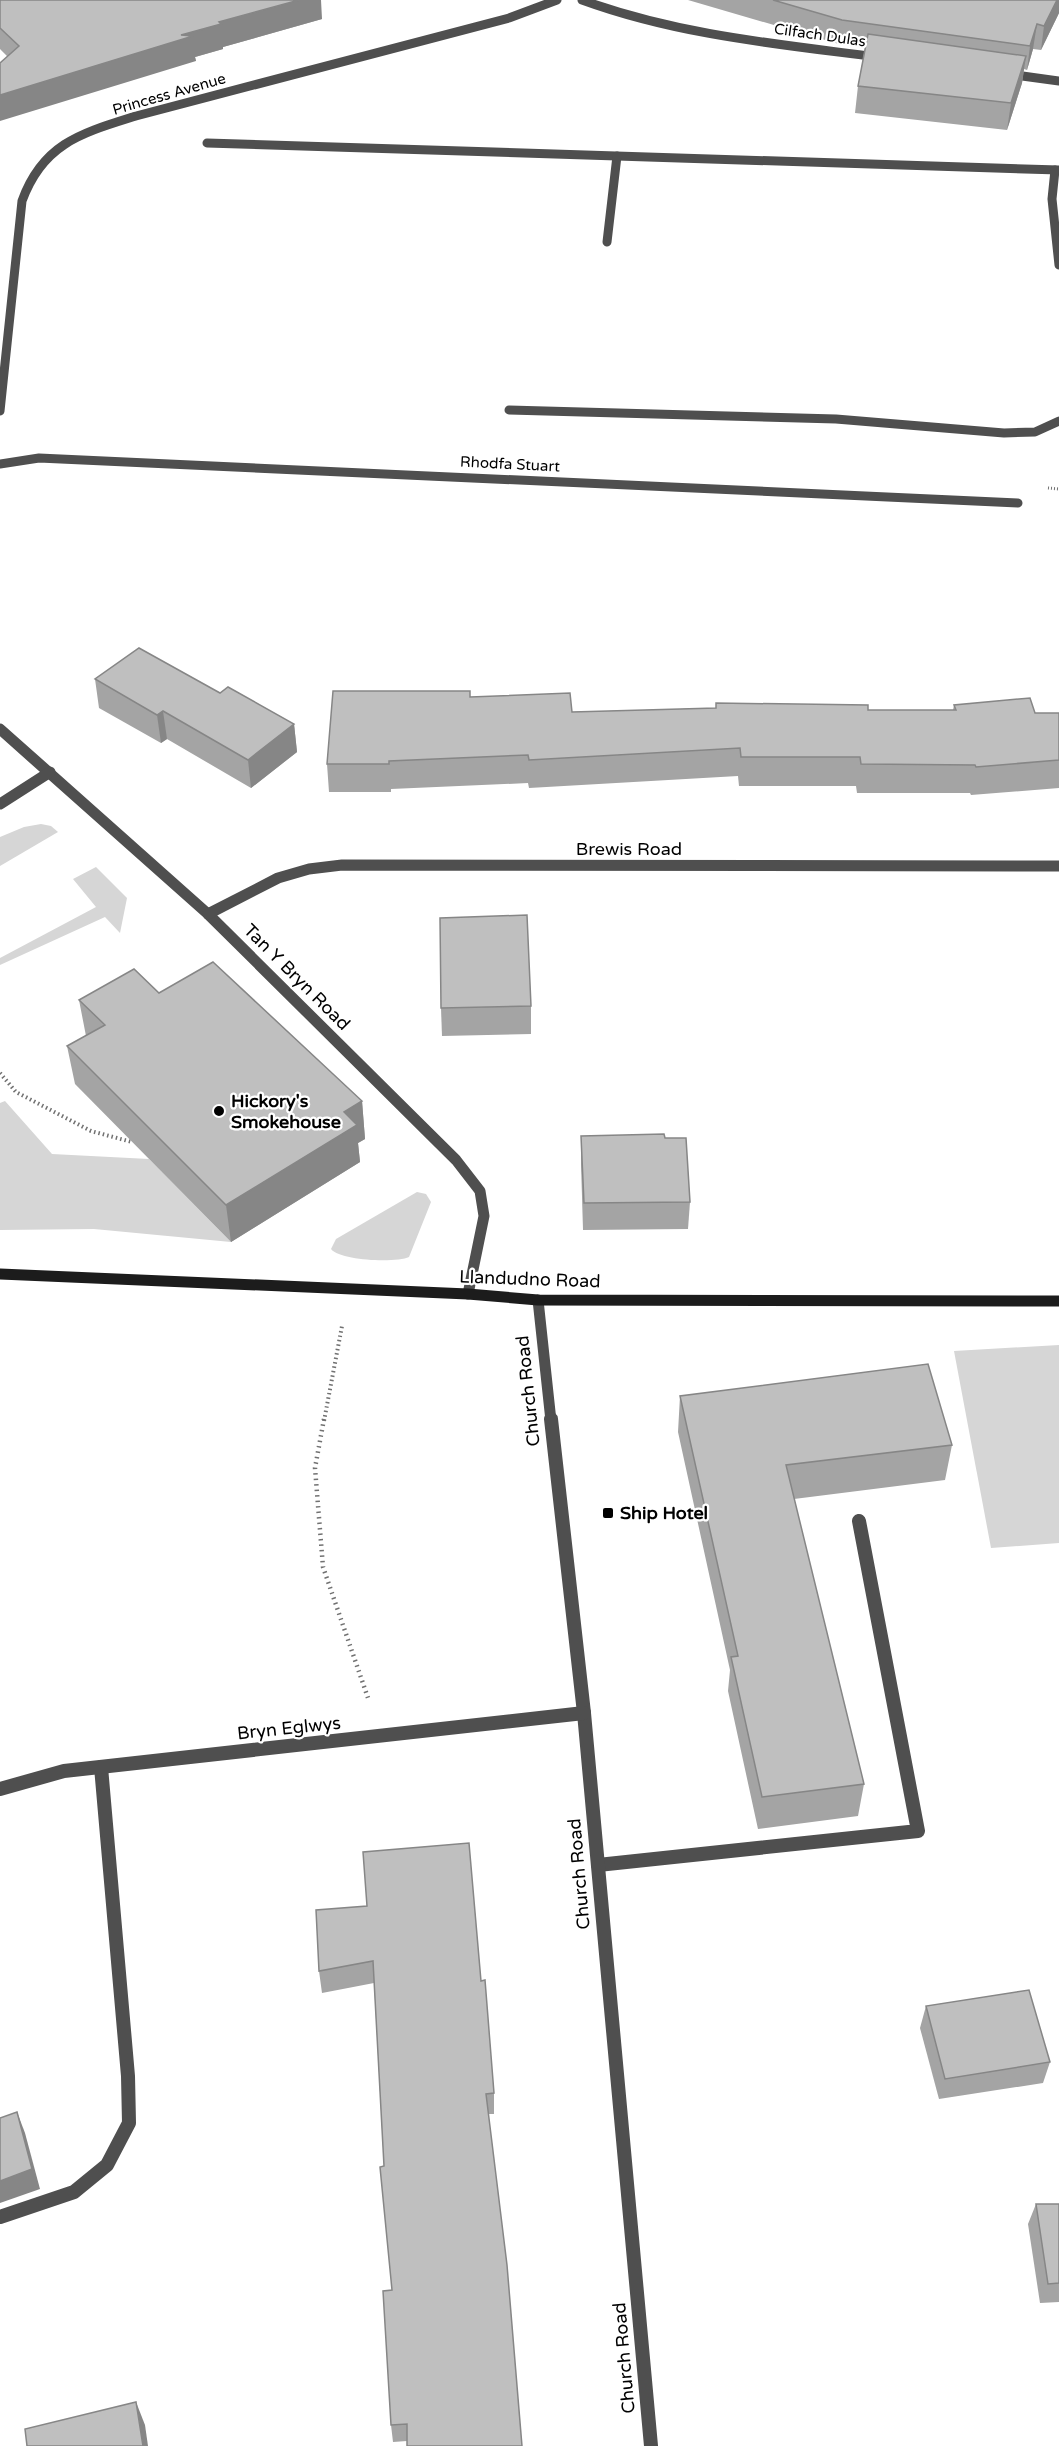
<svg xmlns="http://www.w3.org/2000/svg" width="1059" height="2446" viewBox="0 0 1059 2446" font-family="'Varela Round',sans-serif">
<style>
.green{fill:#d6d6d6}
.lines{fill:none;stroke-linecap:round;stroke-linejoin:round}
.path-far2{stroke:#717171;stroke-width:3;stroke-dasharray:1 2;stroke-linecap:butt}
.path-far1{stroke:#717171;stroke-width:4;stroke-dasharray:1.5 3;stroke-linecap:butt}
.path{stroke:#717171;stroke-width:4.5;stroke-dasharray:1.5 4;stroke-linecap:butt}
.lane-far2{stroke:#4f4f4f;stroke-width:9}
.lane-far1{stroke:#4f4f4f;stroke-width:11}
.lane{stroke:#4f4f4f;stroke-width:14}
.street-far2{stroke:#4f4f4f;stroke-width:9}
.street-far1{stroke:#4f4f4f;stroke-width:11}
.street{stroke:#4f4f4f;stroke-width:14}
.secondary{stroke:#1c1c1c;stroke-width:11}
.wall{fill:#a4a4a4}
.shaded-wall{fill:#868686}
.building{fill:#bfbfbf;stroke:#868686;stroke-width:1.5}
.poi-dot{fill:#000;stroke:#fff;stroke-width:2}
.labels{text-anchor:middle;dominant-baseline:central;stroke-width:4.5;stroke-linejoin:round;paint-order:stroke}
.far-street-label{font-size:15px;fill:#000;stroke:#fff}
.street-label{font-size:18px;fill:#000;stroke:#fff}
.poi-label{font-size:18px;font-weight:bold;fill:#000;stroke:#fff;text-anchor:start}
</style>
<rect width="100%" height="100%" fill="#fff"/>
<!-- green -->
<g class="green">
<polygon points="41,824 51,826 58,832 0,866 0,837 24,827"/>
<polygon points="96,867 127,898 120,933 105,917 0,965 0,958 96,907 73,879"/>
<polygon points="5,1101 52,1154 149,1159 231,1242 94,1229 0,1230 0,1103"/>
<path d="M417,1192L426,1194L431,1202L409,1257C396,1263 341,1261 331,1249L336,1239Z"/>
<polygon points="1059,1345 1059,1543 991,1548 954,1351"/>
</g>
<g class="lines">
<!-- path-far2 -->
<polyline class="path-far2" points="1048,488 1059,489"/>
<!-- path-far1 -->
<g class="path-far1">
<polyline points="0,1073 16,1092 91,1131 132,1142"/>
<polyline points="324,1421 342,1326"/>
</g>
<!-- path -->
<polyline class="path" points="324,1419 315,1468 323,1567 368,1698"/>
<!-- lane-far2 -->
<g class="lane-far2">
<polyline points="207,143 1059,170"/>
<polyline points="1055,170 1052,199 1059,265"/>
<polyline points="607,242 617,156"/>
<polyline points="509,410 836,419 1004,433 1035,432 1059,421"/>
</g>
<!-- lane-far1 -->
<polyline class="lane-far1" points="0,729 208,914 456,1160 480,1191 484,1216 468,1294"/>
<!-- lane -->
<g class="lane">
<polyline points="598,1865 918,1831 859,1521"/>
<polyline points="0,2217 74,2192 107,2165 129,2123 128,2076 101,1767"/>
</g>
<!-- street-far2 -->
<g class="street-far2">
<path d="M582,0C678,35 777,44 877,57"/>
<polyline points="1008,74 1059,81"/>
<path d="M0,411L22,201C43,143 82,133 136,116L509,18L557,0"/>
<polyline points="0,464 39,458 1018,503"/>
</g>
<!-- street-far1 -->
<g class="street-far1">
<polyline points="0,804 50,772"/>
<polyline points="208,914 278,878 309,869 342,865 1059,866"/>
<polyline points="538,1300 551,1421"/>
</g>
<!-- street -->
<g class="street">
<polyline points="551,1419 584,1713 651,2446"/>
<polyline points="0,1789 64,1771 584,1713"/>
</g>
<!-- secondary -->
<polyline class="secondary" points="0,1274 468,1294 538,1300 1059,1301"/>
</g>
<!-- wall -->
<g class="wall">
<polygon points="0,0 322,19 223,47 223,49 195,57 196,61 7,56 0,49"/>
<polygon points="688,0 1059,0 1059,13 1041,50 1033,49 1027,70 1024,69 1022,83 1007,130 855,113 858,86 865,48 839,44"/>
<polygon points="95,679 220,693 294,724 297,752 251,788 167,739 161,743 99,708"/>
<polygon points="470,697 572,712 716,708 716,703 868,710 953,710 954,705 1035,713 1059,713 1059,788 971,795 970,793 857,793 856,786 739,786 738,776 529,788 528,783 391,789 391,792 329,792 327,764"/>
<polygon points="159,993 362,1101 365,1139 358,1143 360,1162 231,1242 75,1084 67,1046 86,1036 79,1000"/>
<polygon points="531,1006 531,1034 442,1036 441,1008"/>
<polygon points="581,1136 665,1138 690,1202 688,1229 583,1230 581,1164"/>
<polygon points="680,1396 952,1445 945,1480 794,1499 864,1784 858,1816 758,1829 728,1691 730,1670 678,1432"/>
<polygon points="316,1910 481,1981 494,2093 494,2114 489,2114 407,2441 393,2442 391,2425 392,2290 384,2166 374,1983 322,1993 319,1971"/>
<polygon points="926,2006 1050,2062 1043,2083 939,2099 920,2028"/>
<polygon points="1036,2204 1059,2204 1059,2302 1040,2303 1028,2224"/>
</g>
<!-- shaded-wall -->
<g class="shaded-wall">
<polygon points="299,0 321,0 322,19 223,47 223,49 195,57 196,61 0,121 0,95 219,22"/>
<polygon points="1057,0 1059,0 1059,13 1041,50 1044,26"/>
<polygon points="1037,24 1033,49 1027,70 1030,46"/>
<polygon points="1026,56 1022,83 1007,130 1011,103"/>
<polygon points="163,711 167,739 161,743 157,715"/>
<polygon points="294,724 297,752 251,788 248,760"/>
<polygon points="362,1101 365,1139 358,1143 360,1162 231,1242 226,1205 344,1112"/>
<polygon points="17,2112 25,2133 40,2189 0,2203 0,2181"/>
<polygon points="136,2402 145,2425 148,2446 143,2446"/>
</g>
<!-- building -->
<g class="building">
<polygon points="0,0 299,0 219,22 221,24 181,35 193,36 0,95 0,63 19,46 0,28"/>
<polygon points="773,0 1057,0 1044,26 1037,24 1030,46 842,20"/>
<polygon points="868,34 1026,56 1011,103 858,86"/>
<polygon points="139,648 220,693 228,687 294,724 248,760 163,711 157,715 95,679"/>
<polygon points="333,691 470,691 470,697 570,693 572,712 716,708 716,703 868,705 868,710 956,710 954,705 1030,698 1035,713 1059,713 1059,760 976,767 975,765 861,764 860,757 741,757 740,748 529,760 528,755 389,761 389,764 327,764"/>
<polygon points="527,915 531,1006 441,1008 440,918"/>
<polygon points="213,962 362,1101 344,1112 357,1125 226,1205 67,1046 105,1025 79,1000 134,969 159,993"/>
<polygon points="664,1134 665,1138 686,1138 690,1202 584,1203 581,1136"/>
<polygon points="928,1364 952,1445 786,1465 864,1784 762,1797 731,1657 738,1656 680,1396"/>
<polygon points="469,1843 481,1981 485,1980 494,2093 486,2094 507,2265 522,2446 407,2446 407,2424 391,2425 383,2291 392,2290 380,2167 384,2166 373,1961 319,1971 316,1910 367,1906 363,1852"/>
<polygon points="1029,1990 1050,2062 945,2079 926,2006"/>
<polygon points="17,2112 32,2169 0,2181 0,2118"/>
<polygon points="1036,2204 1059,2204 1059,2283 1048,2284"/>
<polygon points="136,2402 143,2446 27,2446 25,2429"/>
</g>
<!-- markers -->
<g class="poi-dot">
<circle cx="219" cy="1111" r="6"/>
<rect x="602" y="1507" width="12" height="12" rx="3"/>
</g>
<g class="labels">
<!-- far-street labels -->
<g class="far-street-label">
<text transform="translate(820 35) rotate(8)">Cilfach Dulas</text>
<text transform="translate(169 94) rotate(-16)">Princess Avenue</text>
<text transform="translate(510 464) rotate(3)">Rhodfa Stuart</text>
</g>
<!-- street labels -->
<g class="street-label">
<text x="629" y="849">Brewis Road</text>
<text transform="translate(297 977) rotate(45)">Tan Y Bryn Road</text>
<text transform="translate(530 1279) rotate(2)">Llandudno Road</text>
<text transform="translate(528 1391) rotate(-96)">Church Road</text>
<text transform="translate(289 1728) rotate(-6)">Bryn Eglwys</text>
<text transform="translate(579 1874) rotate(-95)">Church Road</text>
<text transform="translate(624 2358) rotate(-95)">Church Road</text>
</g>
<!-- poi labels -->
<g class="poi-label">
<text x="231" y="1101">Hickory's<tspan x="231" dy="21">Smokehouse</tspan></text>
<text x="620" y="1513">Ship Hotel</text>
</g>
</g>
</svg>
